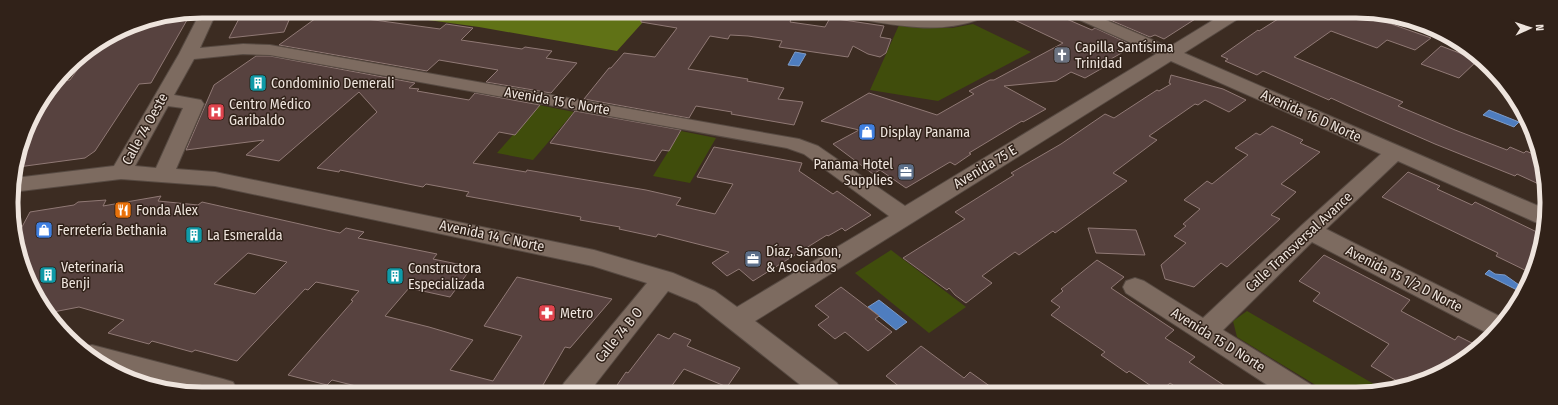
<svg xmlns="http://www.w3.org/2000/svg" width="1558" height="405" viewBox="0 0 1558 405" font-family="'Fira Sans Condensed',sans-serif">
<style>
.green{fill:#404d0c}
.forest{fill:#607216}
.water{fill:#4e7dbf;stroke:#7e9cc8}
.building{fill:#57423f;stroke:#907975;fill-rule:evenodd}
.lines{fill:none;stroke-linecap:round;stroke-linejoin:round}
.minor-casing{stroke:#574a42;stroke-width:2}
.minor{fill:#7d6b60;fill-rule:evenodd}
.labels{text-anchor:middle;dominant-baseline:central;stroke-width:3;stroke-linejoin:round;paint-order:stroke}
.poi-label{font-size:14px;fill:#eee4dd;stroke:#312219;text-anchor:start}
.street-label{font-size:14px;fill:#eee4dd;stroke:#312219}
.rim{fill:none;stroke:#eee4dd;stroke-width:5}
</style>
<rect width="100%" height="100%" fill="#3c2c22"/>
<!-- green -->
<g class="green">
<polygon points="973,24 1031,52 938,101 870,90 899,25 952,28"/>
<polygon points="539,105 574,112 533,160 497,153"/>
<polygon points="681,131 716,138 690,183 653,176"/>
<polygon points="891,250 966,307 929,333 855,273"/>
<polygon points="1247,311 1386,391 1380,392 1327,392 1237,337 1233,321"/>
</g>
<!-- forest -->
<polygon class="forest" points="370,12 652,12 617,51 479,27"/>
<!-- water -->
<g class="water">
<polygon points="795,52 806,54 799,66 788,65"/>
<polygon points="1489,110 1519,122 1514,127 1483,115"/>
<polygon points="1489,270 1495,274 1505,275 1522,287 1519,291 1485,274"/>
<polygon points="879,300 907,322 896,330 868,307"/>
</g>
<!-- building -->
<g class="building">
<polygon points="243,11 273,11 272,15 292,13 284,32 229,38"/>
<polygon points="641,12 781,13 779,15 792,17 790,22 825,27 830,18 884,26 880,37 891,39 886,53 880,57 868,54 853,46 848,57 779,47 782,41 748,36 730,35 728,39 710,36 688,69 748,79 747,81 784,88 778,99 803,102 794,125 731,114 732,112 696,106 689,118 584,99 609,68 611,68 624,53 655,57 677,28 641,22"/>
<polygon points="191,13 151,83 139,84 95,151 85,158 18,167 31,118 59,81 70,80 92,49 129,25"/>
<polygon points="323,13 440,29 446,24 473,28 461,40 522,49 525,47 552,51 546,58 577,63 551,93 486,82 498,70 439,60 427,71 279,45"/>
<polygon points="1000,13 1055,14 1092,30 1095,28 1134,46 1102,64 1106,66 1085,78 1071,72 1056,81 1004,86 1046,109 1023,122 1022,121 969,153 971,154 955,165 950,162 906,188 880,170 873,174 833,144 859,130 821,121 869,93 937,115 974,94 969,91 990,80 994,80 1063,43"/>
<polygon points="1121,14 1203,14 1164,39 1155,35 1150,37 1110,20"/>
<polygon points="1286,14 1366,15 1431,38 1415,50 1387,40 1377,48 1331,31 1294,57 1403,102 1398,106 1455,130 1507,150 1510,147 1524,153 1526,151 1540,157 1543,165 1543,186 1517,174 1515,176 1435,144 1357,110 1331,98 1329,100 1263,71 1257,75 1225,61 1228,59 1221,56 1258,30 1259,31"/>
<polygon points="1441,46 1478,60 1459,78 1421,64"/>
<polygon points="256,56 270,56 415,83 409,88 419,89 417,91 469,100 475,93 540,105 515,135 499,132 473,163 526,172 527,170 646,190 681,198 676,205 715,214 733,184 697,177 714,147 802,163 799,171 833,194 837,191 871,215 845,231 842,228 828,236 827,235 753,281 739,269 727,276 712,263 729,252 658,234 656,237 619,229 620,227 580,220 581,217 466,196 469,192 426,184 423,187 340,170 339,172 317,168 377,112 359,92 279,161 246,155 264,140 186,150 214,85"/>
<polygon points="1171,75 1223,89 1246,100 1229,112 1205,100 1198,105 1195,104 1149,136 1157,140 1113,173 1127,181 1055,233 1053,231 1019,255 1015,252 982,276 992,283 966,303 955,295 949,288 947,290 903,258 965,219 955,212 1014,175 1011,173 1061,144 1105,114 1114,118 1157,90 1159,91 1171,84 1169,83"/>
<polygon points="575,111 681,130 669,151 662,150 655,161 550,143"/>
<polygon points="1272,126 1303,140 1300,143 1320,152 1281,184 1296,192 1271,215 1280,219 1227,267 1221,263 1194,287 1165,279 1161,265 1186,243 1174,236 1186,226 1183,224 1200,209 1184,200 1207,181 1212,184 1248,155 1235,148 1256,133 1260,135"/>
<polygon points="1408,172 1440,186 1437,189 1472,205 1475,202 1543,235 1543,240 1531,273 1496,256 1498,253 1382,197"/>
<path d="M161,196L158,201L198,205L202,202L340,233L346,228L364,232L358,238L437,254L433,259L472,267L450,297L409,288L385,316L429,327L473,340L450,370L493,381L522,336L484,326L517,277L612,299L570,348L565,347L540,390L530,388L528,391H376L332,380L327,385L288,375L353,301L351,300L359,291L316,282L308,290L305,289L237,361L195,350L192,352L152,341L149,344L108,333L124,320L79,307L48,313L18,252L16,238L30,212L74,205L78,202L106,200L103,206ZM248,253L287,262L255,294L214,284Z"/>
<polygon points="1088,228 1136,230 1145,255 1096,253"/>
<polygon points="1324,255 1410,300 1401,311 1455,340 1458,336 1480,347 1440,374 1404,385 1371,366 1389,344 1313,301 1320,293 1299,281"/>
<polygon points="1097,260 1124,277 1111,288 1174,330 1165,338 1195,357 1189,362 1234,392 1183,392 1170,383 1160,392 1129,371 1127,373 1101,355 1105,352 1051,315 1060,307 1051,301 1063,291 1061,289"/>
<polygon points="841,287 879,316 875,319 892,332 868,351 845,332 835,339 818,325 829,317 815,306"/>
<polygon points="674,333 691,340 687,346 740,368 727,387 684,369 668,391 613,391 626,372 628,373 658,334 669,339"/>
<polygon points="921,346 964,378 970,372 998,392 906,392 886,376"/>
</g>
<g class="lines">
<defs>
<g id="minor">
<path d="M201,11H217L200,48L243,44L270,45L799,139L818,146L905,206L1156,54L1073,17L1071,14H1092L1169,47L1223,14H1243L1241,17L1184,53L1543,208V224L1535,222L1398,161L1326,229L1505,319L1491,335L1489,334L1312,242L1223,330L1310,384L1314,392H1278L1126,293L1123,287L1126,281L1135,278L1144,281L1203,318L1302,225L1381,154L1171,61L755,321L837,383L841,391H808L697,303L668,291L590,391H560L564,383L647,283L593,266L215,186L121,179L12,192L15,178L114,166L179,54ZM243,54L270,55L787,148L804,154L889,216L737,307L715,291L673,273L594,250L215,172L176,169L204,104L201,100L174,95L194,59ZM168,106L183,108L156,168L135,166Z"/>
<path d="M842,13H883L934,17L965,13H990C987,18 982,19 977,20C936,35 891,24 850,18L844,16Z"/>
<path d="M1381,15H1393L1417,25C1409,29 1386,22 1381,15Z"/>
<polygon points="92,345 223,379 233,382 237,390 183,390 119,373 107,368 83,347"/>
</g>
</defs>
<!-- minor casing -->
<use href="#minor" class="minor-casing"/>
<!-- minor -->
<use href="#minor" class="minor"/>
</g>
<!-- icons -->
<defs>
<symbol id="church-square" viewBox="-11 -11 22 22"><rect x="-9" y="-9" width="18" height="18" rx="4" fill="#6b7280" stroke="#312219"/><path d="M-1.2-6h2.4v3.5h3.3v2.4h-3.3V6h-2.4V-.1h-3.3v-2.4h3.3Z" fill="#fff"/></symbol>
<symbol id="building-square" viewBox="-11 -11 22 22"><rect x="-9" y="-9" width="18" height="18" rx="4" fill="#0f9aa8" stroke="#312219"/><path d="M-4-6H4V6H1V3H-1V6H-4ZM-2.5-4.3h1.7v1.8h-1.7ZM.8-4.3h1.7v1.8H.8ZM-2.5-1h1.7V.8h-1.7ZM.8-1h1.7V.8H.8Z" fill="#fff"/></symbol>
<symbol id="hospital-square" viewBox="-11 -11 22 22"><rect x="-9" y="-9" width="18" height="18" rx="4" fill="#e0444e" stroke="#312219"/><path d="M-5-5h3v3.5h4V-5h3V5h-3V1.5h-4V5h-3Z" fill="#fff"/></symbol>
<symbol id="shop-square" viewBox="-11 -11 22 22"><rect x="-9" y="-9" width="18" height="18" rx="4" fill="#3f7fe0" stroke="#312219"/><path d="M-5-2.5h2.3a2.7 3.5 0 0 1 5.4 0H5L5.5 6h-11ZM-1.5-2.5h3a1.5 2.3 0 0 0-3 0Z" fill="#fff"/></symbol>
<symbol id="office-square" viewBox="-11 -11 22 22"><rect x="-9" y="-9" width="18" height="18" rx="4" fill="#5c6f8a" stroke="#312219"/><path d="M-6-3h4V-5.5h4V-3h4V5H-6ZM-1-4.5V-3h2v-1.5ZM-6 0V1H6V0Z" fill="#fff"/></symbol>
<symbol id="restaurant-square" viewBox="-11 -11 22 22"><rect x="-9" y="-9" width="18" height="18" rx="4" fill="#e8710a" stroke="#312219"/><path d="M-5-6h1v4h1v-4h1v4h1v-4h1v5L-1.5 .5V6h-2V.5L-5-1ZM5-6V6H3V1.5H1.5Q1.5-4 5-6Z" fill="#fff"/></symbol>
<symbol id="pharmacy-square" viewBox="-11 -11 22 22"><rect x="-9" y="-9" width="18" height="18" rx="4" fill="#e0444e" stroke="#312219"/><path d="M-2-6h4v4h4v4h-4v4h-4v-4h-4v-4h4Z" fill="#fff"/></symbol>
</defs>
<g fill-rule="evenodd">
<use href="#church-square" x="1052" y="45" width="20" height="20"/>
<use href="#building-square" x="248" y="73" width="20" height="20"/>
<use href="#hospital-square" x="206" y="102" width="20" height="20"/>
<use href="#shop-square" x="857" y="122" width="20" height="20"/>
<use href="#office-square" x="896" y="162" width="20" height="20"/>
<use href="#restaurant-square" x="113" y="200" width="20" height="20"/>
<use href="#shop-square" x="34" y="220" width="20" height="20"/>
<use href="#building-square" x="184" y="225" width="20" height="20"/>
<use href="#office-square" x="743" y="249" width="20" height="20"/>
<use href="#building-square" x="38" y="265" width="20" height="20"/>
<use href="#building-square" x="385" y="266" width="20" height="20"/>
<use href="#pharmacy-square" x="537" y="303" width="20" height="20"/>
</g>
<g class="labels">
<!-- poi labels -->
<g class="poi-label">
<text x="1075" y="47">Capilla Santísima<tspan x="1075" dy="16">Trinidad</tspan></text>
<text x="271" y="83">Condominio Demerali</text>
<text x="229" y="104">Centro Médico<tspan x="229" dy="16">Garibaldo</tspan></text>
<text x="880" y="132">Display Panama</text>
<text x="893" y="164" text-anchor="end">Panama Hotel<tspan x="893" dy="16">Supplies</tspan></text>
<text x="136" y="210">Fonda Alex</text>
<text x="57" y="230">Ferretería Bethania</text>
<text x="207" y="235">La Esmeralda</text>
<text x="766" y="251">Díaz, Sanson,<tspan x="766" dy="16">&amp; Asociados</tspan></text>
<text x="61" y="267">Veterinaria<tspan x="61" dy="16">Benji</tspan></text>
<text x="408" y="268">Constructora<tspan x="408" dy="16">Especializada</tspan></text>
<text x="560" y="313">Metro</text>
</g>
<!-- street labels -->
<g class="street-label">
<text transform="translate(557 101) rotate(10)">Avenida 15 C Norte</text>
<text transform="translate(1311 116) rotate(24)">Avenida 16 D Norte</text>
<text transform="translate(145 129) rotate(-61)">Calle 74 Oeste</text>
<text transform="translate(985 167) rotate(-31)">Avenida 75 E</text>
<text transform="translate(492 236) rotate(12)">Avenida 14 C Norte</text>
<text transform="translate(1299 242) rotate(-43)">Calle Transversal Avance</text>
<text transform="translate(1404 279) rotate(27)">Avenida 15 1/2 D Norte</text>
<text transform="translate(619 335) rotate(-51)">Calle 74 B O</text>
<text transform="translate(1218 340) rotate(32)">Avenida 15 D Norte</text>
</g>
</g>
<!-- crop -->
<path d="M0 0H1558V405H0ZM202 18H1356A184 184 0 0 1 1540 202V203A184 184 0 0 1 1356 387H202A184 184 0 0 1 18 203V202A184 184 0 0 1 202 18Z" fill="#312219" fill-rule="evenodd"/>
<path class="rim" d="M202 18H1356A184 184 0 0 1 1540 202V203A184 184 0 0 1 1356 387H202A184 184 0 0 1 18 203V202A184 184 0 0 1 202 18Z"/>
<!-- north arrow -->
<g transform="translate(1530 28) rotate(87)" stroke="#312219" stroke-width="3" paint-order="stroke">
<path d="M0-3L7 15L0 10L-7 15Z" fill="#eee4dd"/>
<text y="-6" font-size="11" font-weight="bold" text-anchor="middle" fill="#eee4dd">N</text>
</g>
</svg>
